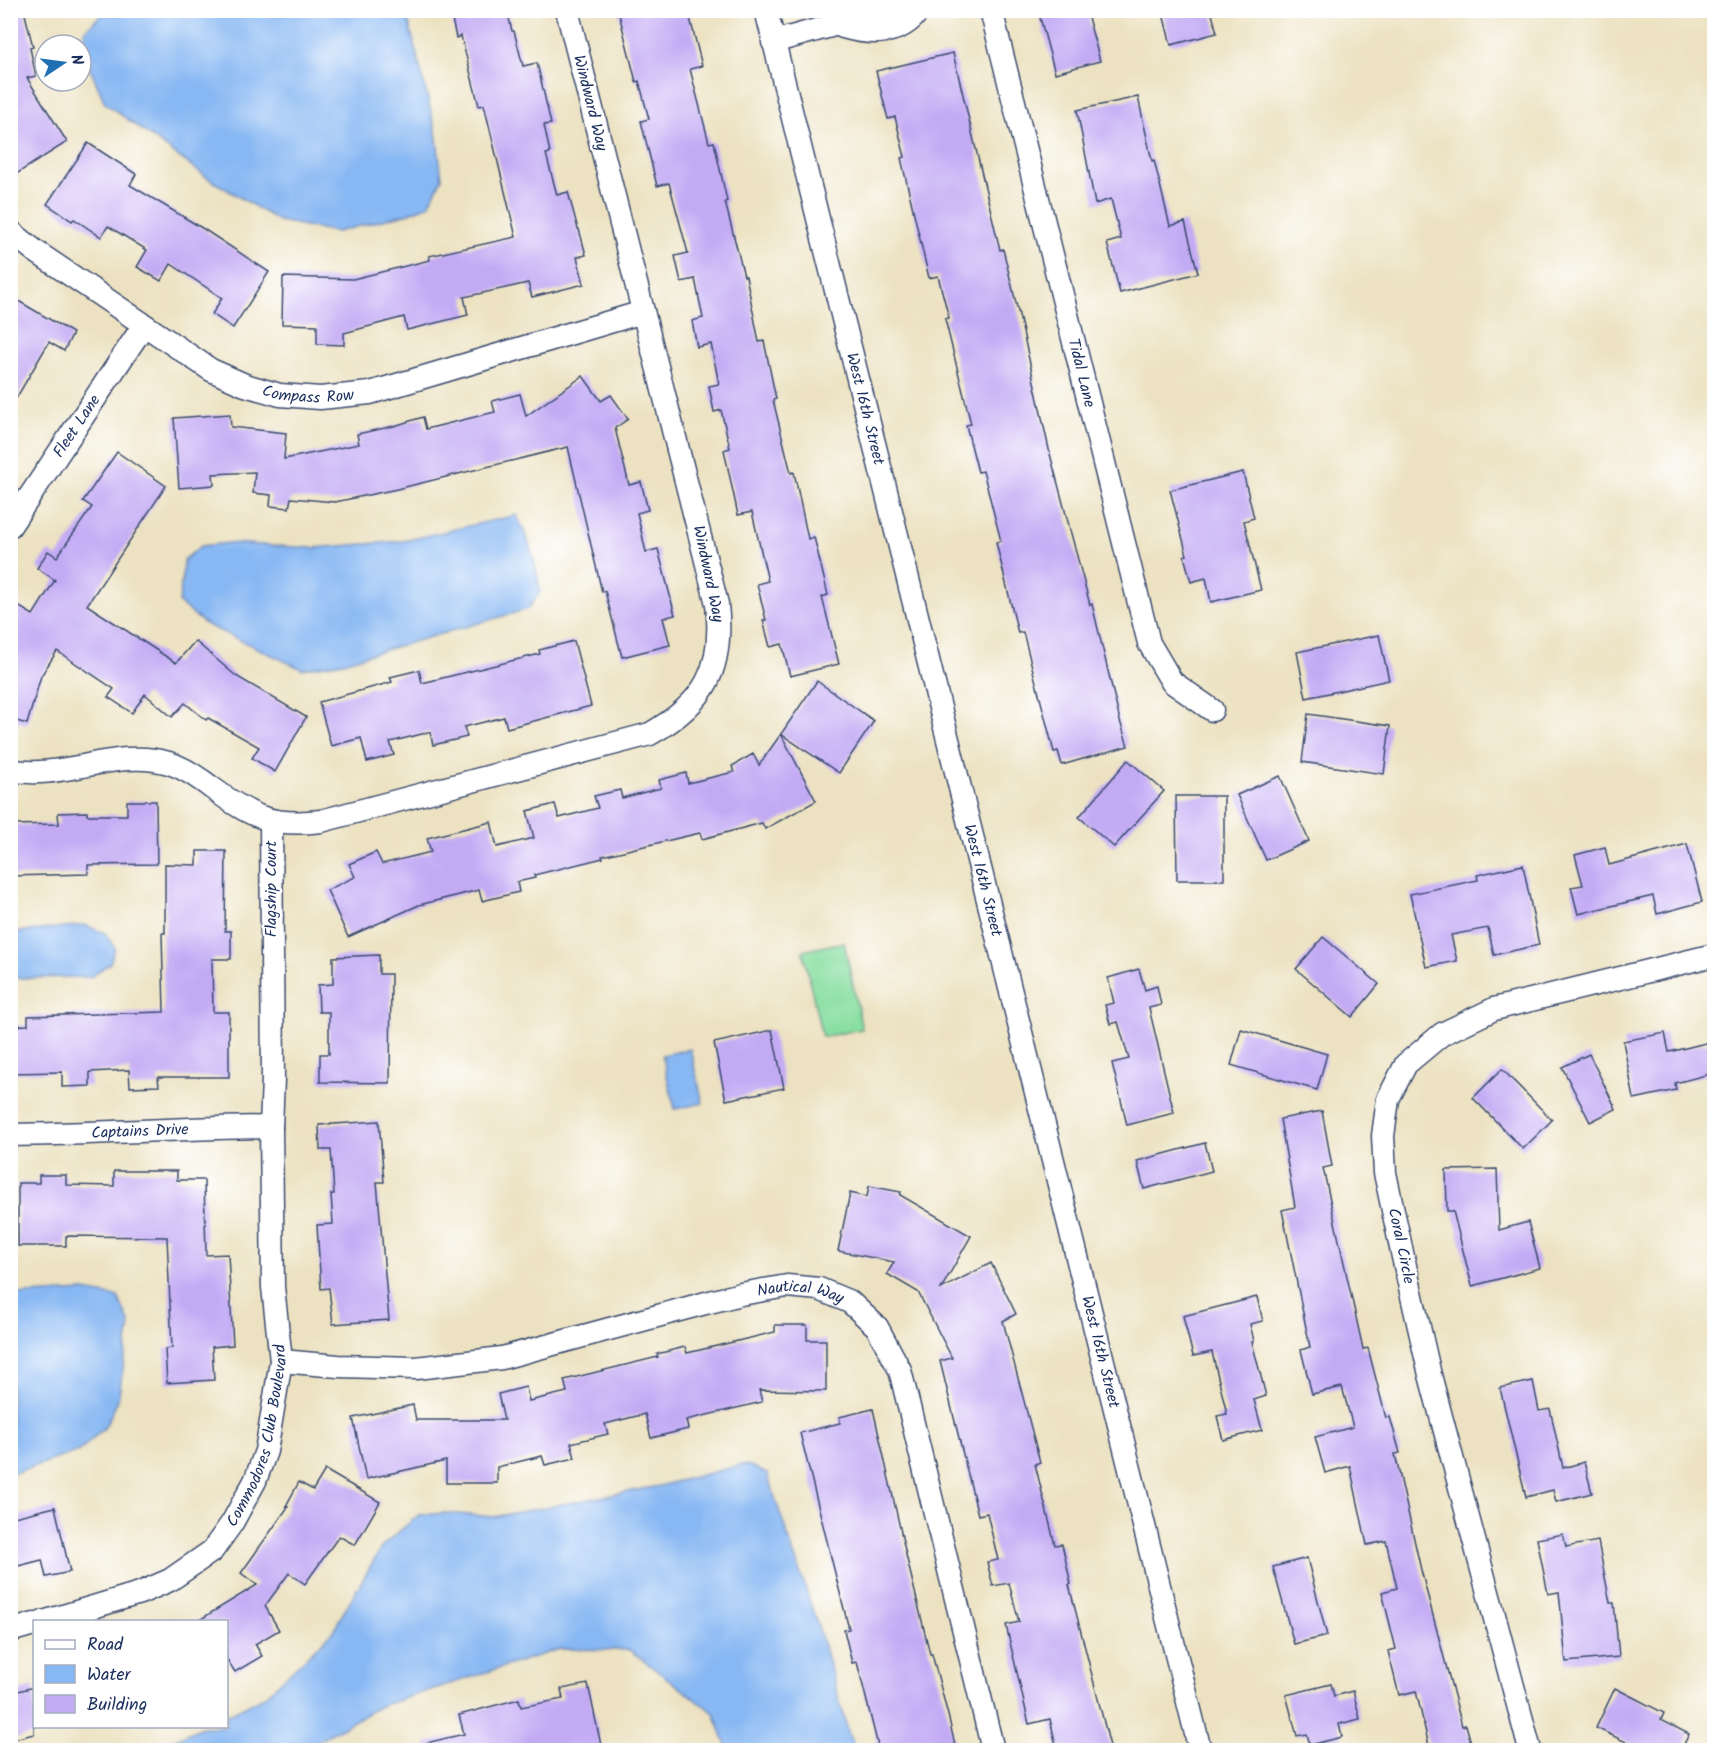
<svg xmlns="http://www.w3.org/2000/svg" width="1725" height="1761" viewBox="0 0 1725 1761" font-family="Kalam,sans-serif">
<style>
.green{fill:#89dfa2;stroke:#528780;stroke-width:1.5}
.water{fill:#88b8f3;stroke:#5274a8;stroke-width:1.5}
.building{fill:#c3abf4}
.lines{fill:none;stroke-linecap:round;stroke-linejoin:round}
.minor-casing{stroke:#3a4a6d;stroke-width:25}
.minor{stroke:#fff;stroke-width:22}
.labels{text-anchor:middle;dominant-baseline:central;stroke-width:5;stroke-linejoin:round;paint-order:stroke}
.street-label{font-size:16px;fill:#1b2f5e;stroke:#fff}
</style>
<rect width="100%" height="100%" fill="#fff"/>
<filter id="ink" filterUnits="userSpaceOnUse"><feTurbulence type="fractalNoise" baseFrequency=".0167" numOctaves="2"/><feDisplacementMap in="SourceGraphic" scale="12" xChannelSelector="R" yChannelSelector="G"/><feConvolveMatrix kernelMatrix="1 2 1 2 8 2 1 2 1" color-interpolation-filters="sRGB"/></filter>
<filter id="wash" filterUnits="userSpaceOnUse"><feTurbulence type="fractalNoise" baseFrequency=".008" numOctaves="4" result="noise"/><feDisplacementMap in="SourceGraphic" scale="24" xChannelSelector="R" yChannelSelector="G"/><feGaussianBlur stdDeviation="1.35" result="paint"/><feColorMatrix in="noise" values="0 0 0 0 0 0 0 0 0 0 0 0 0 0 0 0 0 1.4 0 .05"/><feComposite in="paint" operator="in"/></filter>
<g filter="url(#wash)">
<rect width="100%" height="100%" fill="#ece2c1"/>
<!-- green -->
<polygon class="green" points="844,942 862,1029 822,1037 803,951"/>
<!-- water -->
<g class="water">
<polygon points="122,11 406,11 436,132 442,178 429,205 409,213 337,232 279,221 208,178 105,103 85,57 84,31 101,15"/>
<path d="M516,515C530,539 536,565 540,592L528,609L343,662L302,669L205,624L179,603L184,560L201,546L229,543L313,548L404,541Z"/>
<polygon points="84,925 105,933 115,948 110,963 90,977 11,978 11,933"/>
<polygon points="690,1049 703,1103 675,1109 662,1055"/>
<polygon points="84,1291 118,1297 130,1324 118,1400 105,1427 79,1451 11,1474 11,1295"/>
<polygon points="741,1465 751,1466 767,1474 819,1629 849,1735 856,1750 728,1750 714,1713 629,1650 560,1649 380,1706 302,1750 151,1750 202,1727 226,1726 227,1715 265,1696 331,1634 383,1545 419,1515 446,1513 493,1517 659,1486"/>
</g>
<g id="blocks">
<!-- building -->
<g class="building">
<polygon points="10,10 24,10 33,47 30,48 36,76 27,78 67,142 10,178"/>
<polygon points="450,10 507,10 512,31 514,31 523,66 537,63 551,124 544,125 550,153 546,154 557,195 568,192 578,229 579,229 586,255 577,257 584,284 532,297 528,283 464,297 468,315 407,330 404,317 344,333 344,345 317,344 317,325 282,324 283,277 353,279 430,260 429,256 516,237 484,105 479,106 461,36 456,38"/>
<polygon points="618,10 688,10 702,66 690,69 709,143 714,142 727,201 725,202 744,276 746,276 759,342 764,341 776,399 773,400 791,473 794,472 808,539 814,537 828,595 822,597 839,664 790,676 782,644 770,647 763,620 766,620 757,584 768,581 752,512 738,515 724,450 730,448 721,410 714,412 709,386 719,384 711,344 697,347 692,321 703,318 695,279 681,282 675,256 688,253 669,183 657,186 641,121 649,119 639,81 636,82"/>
<polygon points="1055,10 1086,10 1100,61 1055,73 1039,14"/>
<polygon points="1162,10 1211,10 1217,33 1171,45"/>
<polygon points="953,53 1000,250 1003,249 1023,332 1050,454 1090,605 1092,604 1120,721 1128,746 1062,765 1058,751 1054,752 1023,632 1018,633 996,542 1001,541 983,471 978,472 966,425 971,424 945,319 949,318 938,276 929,278 901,158 905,157 895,117 888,119 876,71"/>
<polygon points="1138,97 1152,161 1154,160 1170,226 1185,222 1198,273 1120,293 1107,243 1121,239 1111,199 1095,204 1077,110"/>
<polygon points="88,143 136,174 130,185 202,228 269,272 233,328 212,314 222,298 171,264 161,281 137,267 147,250 108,226 101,237 74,219 72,221 47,204"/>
<polygon points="10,296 73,333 64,351 49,342 10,409"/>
<polygon points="583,376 601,401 611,395 628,419 615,428 629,485 641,482 648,510 637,513 646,552 658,549 675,615 663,618 670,645 622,657 605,591 602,592 568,447 397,489 335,502 291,498 289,508 270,506 271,495 253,493 255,472 213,474 214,485 179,488 174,418 230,414 231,427 286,433 284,459 359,444 357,434 394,426 423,417 426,429 495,412 492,401 520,394 526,416"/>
<polygon points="117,452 166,486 87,605 176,663 195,641 236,676 306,717 275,772 252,758 259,747 208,718 206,720 185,703 172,717 145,694 132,713 108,697 114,689 57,651 41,676 27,724 10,719 10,601 33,615 55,580 37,568 48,551 57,557 92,507 83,501"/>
<polygon points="1243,472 1254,518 1244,521 1261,590 1211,602 1206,578 1191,582 1184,556 1187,555 1170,490"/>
<polygon points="1379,635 1389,680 1306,698 1297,652"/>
<polygon points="574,641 591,706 507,728 504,717 464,727 467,737 433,745 430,732 390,742 394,755 367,762 361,738 331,746 319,702 392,682 390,677 419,670 422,683 540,654 539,650"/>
<polygon points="817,681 874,721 839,773 781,734"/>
<polygon points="1308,714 1390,726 1384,774 1302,762"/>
<polygon points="781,734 816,801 765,829 762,823 702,839 700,833 602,856 603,858 534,875 535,878 517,882 519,892 482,901 479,890 419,905 348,937 327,890 355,877 349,864 376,852 382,864 431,852 427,838 491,822 497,847 534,838 527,811 555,804 559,818 598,808 594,796 620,790 622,798 661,788 659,780 686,773 688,783 734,772 732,766 753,754 759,765"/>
<polygon points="1128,760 1164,791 1114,847 1079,817"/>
<polygon points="1280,776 1309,841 1266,860 1237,795"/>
<polygon points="1176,796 1224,796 1224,880 1177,880"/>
<polygon points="127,801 156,801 157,864 88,865 88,874 10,876 10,825 59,824 58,813 87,812 87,815 127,815"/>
<polygon points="1687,844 1702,902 1657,914 1653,896 1578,914 1571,887 1583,885 1575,855 1605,847 1609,865"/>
<polygon points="197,851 226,851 225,931 231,931 231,959 212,959 213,1012 229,1012 229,1077 158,1077 159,1086 130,1087 129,1070 90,1072 90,1086 62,1087 62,1072 10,1073 10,1026 28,1025 28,1016 164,1012 162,933 165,933 165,864 197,865"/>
<polygon points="1523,865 1539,945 1494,955 1488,928 1451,935 1457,961 1426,967 1410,894 1478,880 1477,875"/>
<polygon points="1323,937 1379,984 1352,1017 1296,969"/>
<polygon points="379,955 379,974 391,974 390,1083 320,1082 320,1054 329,1054 329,1012 319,1012 318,985 333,984 333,957"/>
<polygon points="1139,969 1145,990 1157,986 1161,1005 1149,1008 1174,1113 1127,1125 1112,1063 1129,1059 1118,1022 1110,1024 1105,1005 1114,1003 1108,978"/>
<polygon points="1241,1029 1327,1054 1317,1090 1231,1065"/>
<polygon points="772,1030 784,1088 726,1100 714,1043"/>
<polygon points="1665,1033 1669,1052 1714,1041 1714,1073 1675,1083 1676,1090 1634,1099 1623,1041"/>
<polygon points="1589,1054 1616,1109 1590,1122 1562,1067"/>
<polygon points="1502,1069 1552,1120 1523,1149 1473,1098"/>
<polygon points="1322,1111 1332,1166 1323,1168 1363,1349 1368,1348 1386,1418 1390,1417 1400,1453 1395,1454 1421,1570 1462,1726 1466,1725 1473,1750 1430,1750 1416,1691 1399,1695 1388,1651 1396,1649 1382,1592 1397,1588 1386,1541 1367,1545 1350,1466 1325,1473 1315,1437 1353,1427 1342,1387 1312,1394 1301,1350 1310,1347 1282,1210 1295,1207 1280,1119"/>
<polygon points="379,1121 384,1182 377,1182 389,1320 333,1324 329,1288 321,1289 317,1225 333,1224 331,1194 334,1194 331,1150 320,1150 319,1125"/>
<polygon points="1205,1143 1212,1171 1144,1189 1137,1161"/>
<polygon points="1497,1169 1499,1230 1528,1222 1540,1268 1472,1286 1453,1211 1447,1211 1446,1170"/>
<polygon points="114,1171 177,1171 177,1180 204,1180 206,1255 228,1254 233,1345 212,1347 214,1380 167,1383 165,1349 172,1348 167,1237 66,1236 66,1246 18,1246 18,1183 39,1183 39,1175 66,1175 66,1185 114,1186"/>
<polygon points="869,1186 901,1192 900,1195 971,1236 941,1289 991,1263 1016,1314 1003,1321 1040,1462 1035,1464 1055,1545 1062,1544 1071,1584 1069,1585 1111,1750 1057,1750 1050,1719 1029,1724 1006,1625 1019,1622 1009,1583 993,1586 987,1562 998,1560 987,1513 978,1515 940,1361 952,1358 918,1292 887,1274 894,1262 838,1251 850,1193 867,1197"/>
<polygon points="1257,1297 1263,1321 1250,1324 1254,1341 1252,1342 1266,1396 1254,1400 1262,1430 1223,1440 1217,1416 1227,1414 1212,1352 1193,1356 1183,1316"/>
<polygon points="775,1325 807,1325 807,1340 826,1340 826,1391 759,1390 762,1402 686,1420 688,1429 651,1438 645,1414 605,1424 608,1434 571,1443 575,1458 545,1465 542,1456 497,1467 497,1483 446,1483 446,1461 366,1479 353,1418 413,1405 416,1420 504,1420 498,1394 526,1387 529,1401 567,1392 564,1380 658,1357 657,1354 685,1347 687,1353 775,1332"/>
<polygon points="1533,1381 1539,1411 1550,1409 1563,1468 1584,1462 1592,1493 1556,1502 1553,1490 1526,1497 1500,1388"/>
<polygon points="873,1409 907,1559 930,1654 932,1654 949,1719 956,1750 879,1750 857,1662 852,1663 844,1630 849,1629 800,1433 840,1423 839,1417"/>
<polygon points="325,1470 380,1502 355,1545 339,1536 305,1584 289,1573 265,1606 279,1630 255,1644 262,1656 235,1672 226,1658 226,1622 196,1622 257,1585 241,1573 288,1507 286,1506 299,1482 313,1490"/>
<polygon points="55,1507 70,1572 46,1577 42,1560 10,1568 10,1518"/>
<polygon points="1563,1534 1566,1547 1598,1541 1610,1603 1614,1603 1619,1657 1566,1662 1559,1592 1548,1594 1537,1539"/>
<polygon points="1307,1558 1327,1636 1294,1644 1273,1567"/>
<polygon points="588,1684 602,1750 427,1750 426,1743 464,1734 459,1715 519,1699 521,1707 563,1699 561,1689"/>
<polygon points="1331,1684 1334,1696 1353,1691 1360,1719 1339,1724 1342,1737 1310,1745 1307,1734 1297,1736 1286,1695"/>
<polygon points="34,1687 34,1734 10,1740 10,1693"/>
<polygon points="1615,1688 1664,1713 1661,1720 1689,1734 1681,1750 1643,1750 1596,1728"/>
</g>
</g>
</g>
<g filter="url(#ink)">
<use href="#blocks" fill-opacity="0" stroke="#3a4a6d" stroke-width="1.5"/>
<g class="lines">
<defs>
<g id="minor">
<path id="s1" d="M766,10L1200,1750"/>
<path id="s2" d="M991,10L1149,643L1172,682L1212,710"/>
<path d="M843,27C870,35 902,36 919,10"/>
<polyline points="773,42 889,10"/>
<path id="s3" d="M10,231L35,251L211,370L245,385L280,395L320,398L370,393L643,312"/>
<path id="s4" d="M10,526L144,325"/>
<path d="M10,770C63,781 116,747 169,763C185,768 199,778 212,788C252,817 271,827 321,821L650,734C706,702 724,669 717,604L567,10"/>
<path id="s5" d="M10,1135C97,1134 184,1128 271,1127"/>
<path id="s6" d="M281,1361L338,1366L416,1368L502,1358L702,1304L741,1294L787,1286L819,1289L850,1302L877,1327L900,1370L993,1750"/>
<path id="s7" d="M43,1622L140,1593L170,1580L212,1551L232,1523L255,1481L266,1451L281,1361L273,1287L271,1127L273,1079L271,821"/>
<polyline points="10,1631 34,1624"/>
<polyline points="1530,1750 1430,1375 1403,1257 1385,1173 1383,1136 1388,1099 1406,1064 1442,1034 1494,1009 1714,955"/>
</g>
</defs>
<!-- minor casing -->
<use href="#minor" class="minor-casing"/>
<!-- minor -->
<use href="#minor" class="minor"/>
</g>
</g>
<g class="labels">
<!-- street labels -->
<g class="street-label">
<text transform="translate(590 103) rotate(76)">Windward Way</text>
<text stroke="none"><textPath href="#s2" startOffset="374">Tidal Lane</textPath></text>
<text stroke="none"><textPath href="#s3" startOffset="346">Compass Row</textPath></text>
<text stroke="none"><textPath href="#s1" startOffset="411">West 16th Street</textPath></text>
<text stroke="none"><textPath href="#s4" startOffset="120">Fleet Lane</textPath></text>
<text transform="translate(708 574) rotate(78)">Windward Way</text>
<text stroke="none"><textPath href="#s1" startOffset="897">West 16th Street</textPath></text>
<text transform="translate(271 889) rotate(-90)">Flagship Court</text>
<text stroke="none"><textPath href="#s5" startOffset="130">Captains Drive</textPath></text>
<text transform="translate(1401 1246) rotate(78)">Coral Circle</text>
<text stroke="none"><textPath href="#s6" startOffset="530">Nautical Way</textPath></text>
<text stroke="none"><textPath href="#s1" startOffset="1383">West 16th Street</textPath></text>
<text stroke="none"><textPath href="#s7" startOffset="312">Commodores Club Boulevard</textPath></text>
</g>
</g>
<!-- margin -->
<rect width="1725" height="1761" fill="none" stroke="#fff" stroke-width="36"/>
<!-- legend -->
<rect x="33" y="1620" width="195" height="108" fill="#ffffff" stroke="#a4acbf" stroke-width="1.5"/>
<rect x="45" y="1640" width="30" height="9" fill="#ffffff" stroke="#a4acbf" stroke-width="1.5"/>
<text x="87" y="1650" font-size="18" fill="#1b2f5e">Road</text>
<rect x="45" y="1665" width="30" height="18" fill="#88b8f3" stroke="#a4acbf" stroke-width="1.5"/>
<text x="87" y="1680" font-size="18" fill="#1b2f5e">Water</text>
<rect x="45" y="1695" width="30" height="18" fill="#c3abf4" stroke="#a4acbf" stroke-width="1.5"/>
<text x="87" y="1710" font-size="18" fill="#1b2f5e">Building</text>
<!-- north arrow -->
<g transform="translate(63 63) rotate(77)"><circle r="28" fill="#ffffff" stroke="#a4acbf" stroke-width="1.5"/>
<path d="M0-4.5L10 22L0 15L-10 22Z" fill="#1f6fb2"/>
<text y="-9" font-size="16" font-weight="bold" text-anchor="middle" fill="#1b2f5e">N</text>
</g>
</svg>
